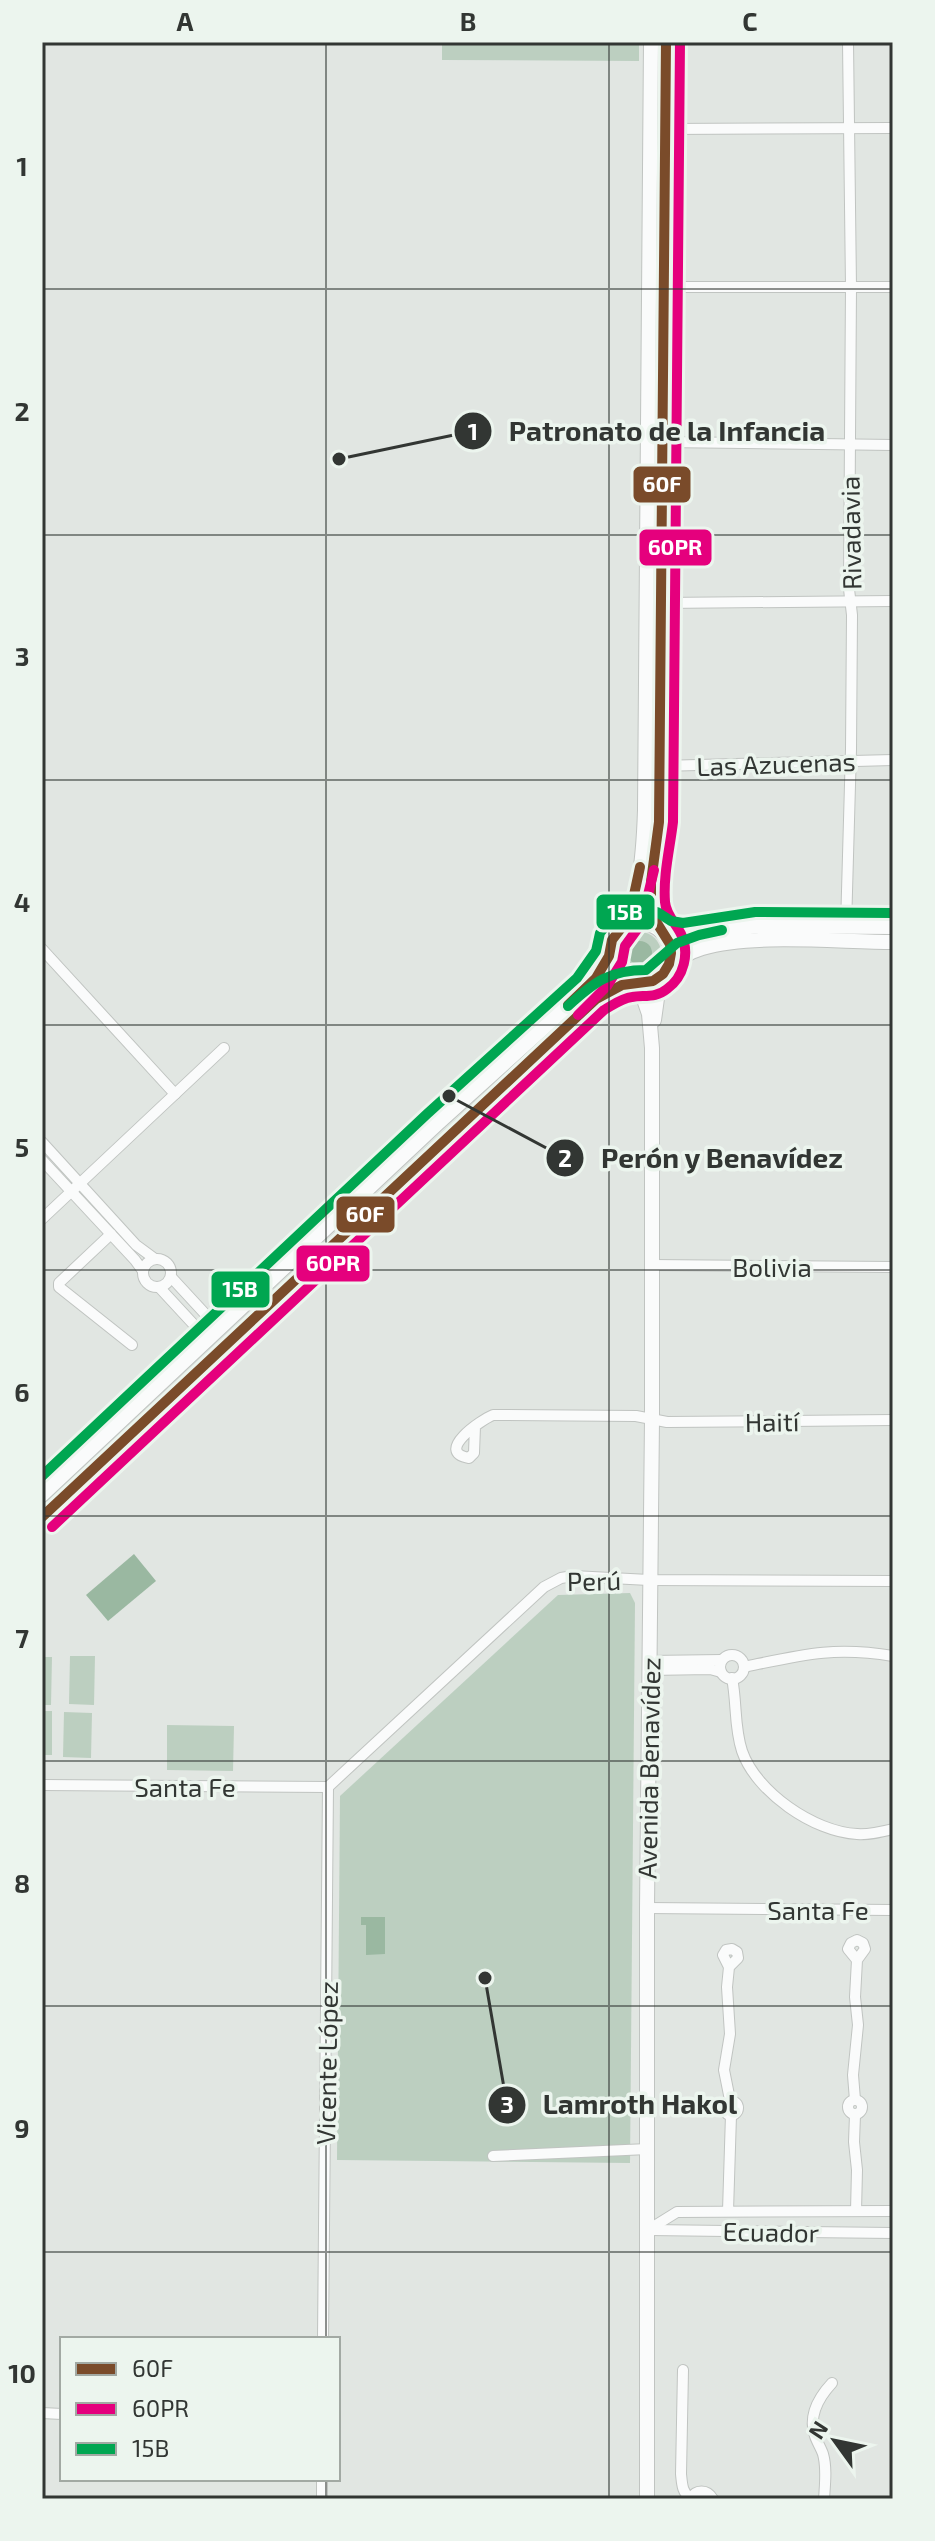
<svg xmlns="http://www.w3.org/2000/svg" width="935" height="2541" viewBox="0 0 935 2541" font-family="'Exo 2',sans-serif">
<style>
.green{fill:#bccfc0}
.water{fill:#9ab8a1}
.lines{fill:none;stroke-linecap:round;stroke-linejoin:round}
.street-casing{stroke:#c0c4c1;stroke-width:12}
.secondary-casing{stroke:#c0c4c1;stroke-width:16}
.street{stroke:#fafbfb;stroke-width:10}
.secondary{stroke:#fafbfb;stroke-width:14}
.bus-1-casing{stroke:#ecf5ee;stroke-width:16}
.bus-2-casing{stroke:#ecf5ee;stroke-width:16}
.bus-3-casing{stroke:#ecf5ee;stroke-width:16}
.bus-1{stroke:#7a4b2a;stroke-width:10}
.bus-2{stroke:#e5007d;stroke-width:10}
.bus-3{stroke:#00a651;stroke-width:10}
.grid{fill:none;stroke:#323633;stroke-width:2;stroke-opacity:0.55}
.labels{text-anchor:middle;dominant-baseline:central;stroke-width:7;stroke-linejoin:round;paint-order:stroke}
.street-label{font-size:26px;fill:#323633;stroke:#ecf5ee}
.leader{fill:none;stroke:#323633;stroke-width:3}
.callout-dot{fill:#323633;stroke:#ecf5ee;stroke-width:3}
.mark-label{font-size:24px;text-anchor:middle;font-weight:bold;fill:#fff}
.callout-label{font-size:28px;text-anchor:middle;font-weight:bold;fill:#323633;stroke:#ecf5ee;stroke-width:7;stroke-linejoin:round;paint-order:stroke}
.line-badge{stroke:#ecf5ee;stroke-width:3}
.badge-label{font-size:22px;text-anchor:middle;font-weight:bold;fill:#fff}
.neatline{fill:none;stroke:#323633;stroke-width:3}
.grid-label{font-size:26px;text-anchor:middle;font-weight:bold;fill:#323633}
</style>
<rect width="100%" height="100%" fill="#e1e6e2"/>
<!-- green -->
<g class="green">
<polygon points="442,42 639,42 639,61 442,60"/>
<circle cx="640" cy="953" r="21"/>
<polygon points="630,1593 635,1603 630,2163 337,2160 340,1796 558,1595"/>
<polygon points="70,1656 95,1656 94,1705 69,1704"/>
<polygon points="42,1657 52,1657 51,1705 42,1705"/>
<rect x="42" y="1711" width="10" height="44"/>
<polygon points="64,1712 92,1713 91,1758 63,1757"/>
<polygon points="167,1725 234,1726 233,1771 167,1770"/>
</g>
<!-- water -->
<g class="water">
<circle cx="640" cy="953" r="12"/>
<polygon points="134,1554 156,1581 108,1621 86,1595"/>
<polygon points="361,1917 385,1917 385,1954 366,1955 366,1925 361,1925"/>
</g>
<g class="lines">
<defs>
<g id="street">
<polyline points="666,129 893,128"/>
<polyline points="660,287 893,287"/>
<polyline points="663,442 893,445"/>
<polyline points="662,603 893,601"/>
<polyline points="660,766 893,760"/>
<polyline points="846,927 851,749 852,615 849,589 851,287 848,42"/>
<polyline points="42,949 175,1094"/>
<polyline points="42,1142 136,1245 155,1259"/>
<polyline points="42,1160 135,1260 143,1271"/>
<polyline points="42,1219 224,1048"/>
<polyline points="111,1234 59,1283 59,1287 132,1345"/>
<circle cx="157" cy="1273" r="14"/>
<polyline points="651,1265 893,1267"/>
<polyline points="171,1277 219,1329"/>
<polyline points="159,1287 208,1340"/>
<path d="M475,1426L474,1453L469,1458C434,1452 481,1420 493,1415L636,1416L667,1422L893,1420"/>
<circle cx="732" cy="1667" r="12"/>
<polyline points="650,1661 722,1660"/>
<path d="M744,1667C801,1655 833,1646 893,1656"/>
<polyline points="649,1670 710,1669 721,1672"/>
<path d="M732,1678C737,1703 734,1727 742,1751C756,1792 814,1832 857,1834C869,1835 881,1832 893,1829"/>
<polyline points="42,1785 328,1787"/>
<polyline points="328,1787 544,1587 561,1578 573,1576 649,1580 893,1581"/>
<polyline points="647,1908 893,1910"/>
<polyline points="729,1967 738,1958 737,1952 732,1949 726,1950 723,1955 729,1967 727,1987 730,2034 724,2070 730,2100"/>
<circle cx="855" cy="2107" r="7"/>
<polyline points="855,2100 853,2075 858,2025 855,1997 857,1960 865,1949 863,1943 857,1940 851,1943 848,1949 857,1960"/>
<circle cx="731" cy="2108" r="7"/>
<polyline points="855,2115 854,2142 857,2170 856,2211"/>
<polyline points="493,2156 648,2149"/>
<polyline points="728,2211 731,2115"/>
<polyline points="648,2230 677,2212 893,2211"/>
<polyline points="650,2230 893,2233"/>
<polyline points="323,2339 328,1787"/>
<path d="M683,2370L681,2474C682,2483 682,2493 690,2497"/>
<polyline points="42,2413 62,2414"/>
<polyline points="322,2499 322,2479"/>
<path d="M690,2499C696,2489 707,2489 713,2499"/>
<path d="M824,2499C825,2484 827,2468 823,2454C821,2448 817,2442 815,2436C808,2416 819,2397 832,2383"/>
</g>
<g id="secondary">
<circle cx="640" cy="954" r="31"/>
<path d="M623,927C641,902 644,842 645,810L651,42"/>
<path d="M661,930C642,902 656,854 659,822L666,42"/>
<polyline points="665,934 683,937 756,926 893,927"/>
<path d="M669,966C679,958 689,952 702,948C753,933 838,942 893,942"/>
<polyline points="639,985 649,1014 652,1048 652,1419 647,1908 647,2499"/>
<polyline points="654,1020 658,991 664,974"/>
<polyline points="42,1495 437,1124 582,993 596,978 609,956"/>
<polyline points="42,1517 596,999 629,983"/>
</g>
</defs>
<!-- street casing -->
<use href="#street" class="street-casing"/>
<!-- secondary casing -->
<use href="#secondary" class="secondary-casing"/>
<!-- street -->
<use href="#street" class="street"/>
<!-- secondary -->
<use href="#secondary" class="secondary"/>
<defs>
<g id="bus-1">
<polyline points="568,1005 596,978 609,956 612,940 629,918 640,867"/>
<polyline points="42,1517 596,999 622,985 653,981 663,974 669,964 671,953 670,944 655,920 651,906 651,882 659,822 666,42"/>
</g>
<g id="bus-2">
<polyline points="578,1015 607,986 622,962 625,946 641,924 654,870"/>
<path d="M52,1527L604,1010C613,1005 622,998 632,997C645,995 656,998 667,989C684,977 690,953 681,934C675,922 666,915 665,902C663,875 670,848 673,822L680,42"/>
</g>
<g id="bus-3">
<path d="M568,1006C594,982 610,970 646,970L677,943L699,935L722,930"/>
<polyline points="42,1476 427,1114 577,978 596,951 600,933 612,918 618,914 640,908 657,912 671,921 683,923 755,912 893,913"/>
</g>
</defs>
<!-- bus-1 casing -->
<use href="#bus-1" class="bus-1-casing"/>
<!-- bus-2 casing -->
<use href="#bus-2" class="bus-2-casing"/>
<!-- bus-3 casing -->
<use href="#bus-3" class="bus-3-casing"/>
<!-- bus-1 -->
<use href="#bus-1" class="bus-1"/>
<!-- bus-2 -->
<use href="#bus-2" class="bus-2"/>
<!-- bus-3 -->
<use href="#bus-3" class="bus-3"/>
</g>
<!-- grid -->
<path class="grid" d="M326,42V2339M609,42V2499M42,289H893M42,535H893M42,780H893M42,1025H893M42,1270H893M42,1516H893M42,1761H893M42,2006H893M42,2252H893M326,2479V2499"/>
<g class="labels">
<!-- street labels -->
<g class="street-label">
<text transform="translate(850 533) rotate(-91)">Rivadavia</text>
<text transform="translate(776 763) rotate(-2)">Las Azucenas</text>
<text x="772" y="1266">Bolivia</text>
<text transform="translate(772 1421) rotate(-1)">Haití</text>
<text transform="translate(594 1580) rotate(-1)">Perú</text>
<text transform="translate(648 1768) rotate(-89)">Avenida Benavídez</text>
<text x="185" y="1786">Santa Fe</text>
<text x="818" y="1909">Santa Fe</text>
<text transform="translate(326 2063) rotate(-89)">Vicente López</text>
<text transform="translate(771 2231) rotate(1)">Ecuador</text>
</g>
</g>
<!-- callouts -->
<path class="leader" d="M339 459L473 431M449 1096L565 1158M485 1978L507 2105"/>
<g class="callout-dot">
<circle cx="339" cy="459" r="8"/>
<circle cx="449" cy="1096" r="8"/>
<circle cx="485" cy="1978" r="8"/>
<circle cx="473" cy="431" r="20"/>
<circle cx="565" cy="1158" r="20"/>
<circle cx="507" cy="2105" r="20"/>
</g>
<g class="mark-label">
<text x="473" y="440">1</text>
<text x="565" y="1167">2</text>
<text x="507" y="2113">3</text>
</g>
<g class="callout-label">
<text x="667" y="441">Patronato de la Infancia</text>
<text x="722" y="1168">Perón y Benavídez</text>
<text x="640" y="2114">Lamroth Hakol</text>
</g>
<g class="line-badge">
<rect x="632" y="465" width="60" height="39" rx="8" fill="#7a4b2a"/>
<rect x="638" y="528" width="75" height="39" rx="8" fill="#e5007d"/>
<rect x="595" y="893" width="61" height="38" rx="8" fill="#00a651"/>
<rect x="335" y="1195" width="61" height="39" rx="8" fill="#7a4b2a"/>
<rect x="295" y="1244" width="76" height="39" rx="8" fill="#e5007d"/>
<rect x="210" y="1270" width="61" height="39" rx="8" fill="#00a651"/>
</g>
<g class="badge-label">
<text x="662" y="492">60F</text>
<text x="675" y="555">60PR</text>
<text x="625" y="920">15B</text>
<text x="365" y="1222">60F</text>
<text x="333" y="1271">60PR</text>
<text x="240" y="1297">15B</text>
</g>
<!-- border -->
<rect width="935" height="2541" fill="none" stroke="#ecf5ee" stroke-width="88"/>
<!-- legend -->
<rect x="60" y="2337" width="280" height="144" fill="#ecf5ee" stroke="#a2a9a3" stroke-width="2"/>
<rect x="76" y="2363" width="40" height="12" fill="#7a4b2a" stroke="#a2a9a3" stroke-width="2"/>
<text x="132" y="2377" font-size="24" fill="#323633">60F</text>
<rect x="76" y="2403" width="40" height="12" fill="#e5007d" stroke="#a2a9a3" stroke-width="2"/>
<text x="132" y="2417" font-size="24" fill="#323633">60PR</text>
<rect x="76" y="2443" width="40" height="12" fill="#00a651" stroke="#a2a9a3" stroke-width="2"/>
<text x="132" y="2457" font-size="24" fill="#323633">15B</text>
<!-- north arrow -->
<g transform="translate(835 2441) rotate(303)" stroke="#ecf5ee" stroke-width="6" paint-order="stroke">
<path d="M0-6L14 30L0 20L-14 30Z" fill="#323633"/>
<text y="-12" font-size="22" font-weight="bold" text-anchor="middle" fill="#323633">N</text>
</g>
<rect x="44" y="44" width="847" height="2453" class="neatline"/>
<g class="grid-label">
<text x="185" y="31">A</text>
<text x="468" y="31">B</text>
<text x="750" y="31">C</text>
<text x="22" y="176">1</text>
<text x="22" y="421">2</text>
<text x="22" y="666">3</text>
<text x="22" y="912">4</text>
<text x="22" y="1157">5</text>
<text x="22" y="1402">6</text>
<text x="22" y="1648">7</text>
<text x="22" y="1893">8</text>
<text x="22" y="2138">9</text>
<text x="22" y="2383">10</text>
</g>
</svg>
